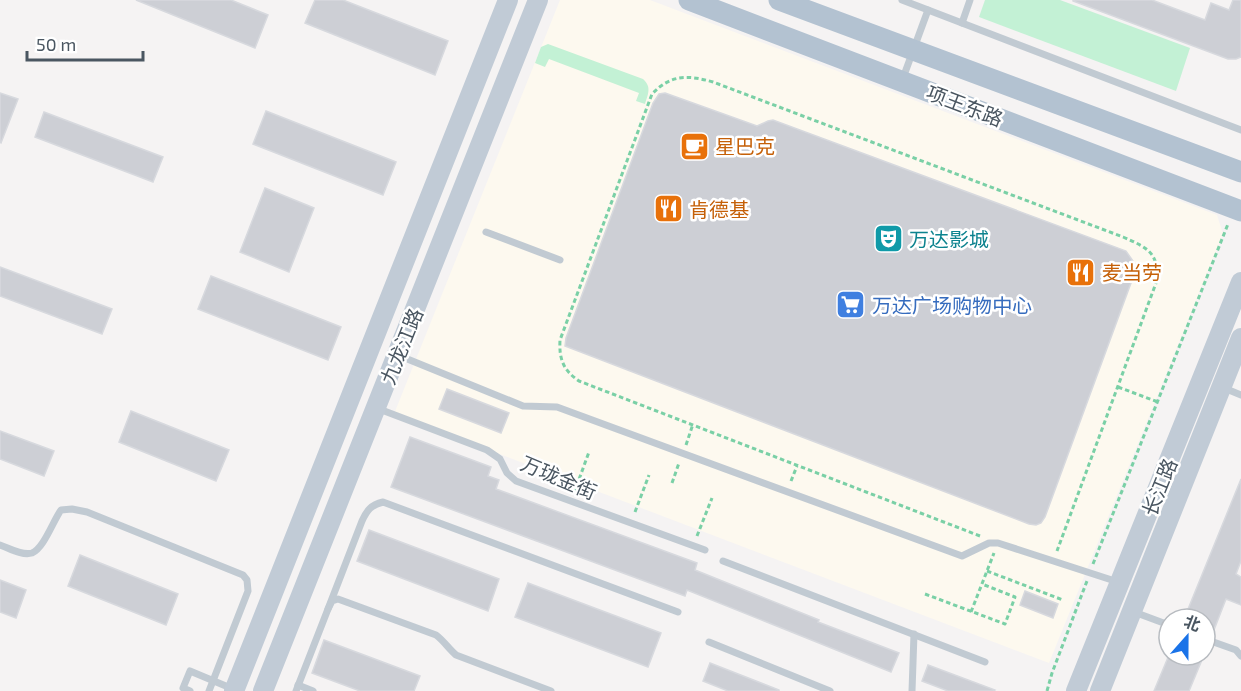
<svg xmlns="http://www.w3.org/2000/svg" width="1241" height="691" viewBox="0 0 1241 691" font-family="'Exo 2','Noto Sans SC',sans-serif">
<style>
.commercial{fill:#fdf9ef}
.green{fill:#c3f1d5}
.building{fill:#cdcfd5;stroke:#d7d9de;stroke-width:1.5}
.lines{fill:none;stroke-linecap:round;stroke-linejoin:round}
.path{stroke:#7ad0a6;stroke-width:3;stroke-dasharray:4.5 3;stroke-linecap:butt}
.lane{stroke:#c1cad2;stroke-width:7}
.secondary{stroke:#c1cbd6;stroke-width:20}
.primary{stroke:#b3c2d1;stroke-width:21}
.labels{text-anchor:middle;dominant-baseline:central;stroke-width:5;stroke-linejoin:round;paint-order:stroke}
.street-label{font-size:20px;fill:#4a5661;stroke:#fff}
.food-label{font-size:20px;fill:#c56008;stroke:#fff;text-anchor:start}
.culture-label{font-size:20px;fill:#0d838f;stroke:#fff;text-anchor:start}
.shop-label{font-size:20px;fill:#366cbe;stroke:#fff;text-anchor:start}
</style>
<rect width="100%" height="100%" fill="#f5f3f3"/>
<!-- commercial -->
<polygon class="commercial" points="560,0 650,0 1217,215 1223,234 1049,663 394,414"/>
<!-- green -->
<g class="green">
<polygon points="985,0 1060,0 1190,48 1176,91 979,17"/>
<path d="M548,44L643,79C652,87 648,94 645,104L636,101L639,93L549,59L545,67L535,63L541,47Z"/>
</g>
<!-- building -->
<g class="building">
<polygon points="136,0 231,0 268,15 255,48"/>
<polygon points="315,0 343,0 448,41 435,75 305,23"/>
<polygon points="1073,0 1152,0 1205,20 1211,3 1229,10 1233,0 1241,0 1241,57 1236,59 1228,59 1073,1"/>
<polygon points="0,93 18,99 1,143 0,142"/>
<polygon points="665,93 757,126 768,121 773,120 1126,251 1135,264 1135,272 1045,517 1041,523 1036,525 1029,524 565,346 566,338 653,103 659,94"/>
<polygon points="266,111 396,162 383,195 253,144"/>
<polygon points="44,112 163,157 153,182 35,137"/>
<polygon points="265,188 314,208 289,272 240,252"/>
<polygon points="0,267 112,309 102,334 0,296"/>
<polygon points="211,276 341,327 328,360 198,309"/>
<polygon points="447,389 509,413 501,433 439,409"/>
<polygon points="131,411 229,450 216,481 119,442"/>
<polygon points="0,431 54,451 44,476 0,459"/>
<polygon points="410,437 491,467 488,476 499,480 496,489 697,563 695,570 819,620 818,622 899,653 891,672 687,590 685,596 391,487"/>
<polygon points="1241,479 1241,561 1236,574 1241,577 1241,605 1226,599 1212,635 1205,633 1205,619 1184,619"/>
<polygon points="369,530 499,579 488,611 357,561"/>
<polygon points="80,555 178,594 166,625 68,586"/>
<polygon points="0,580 26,590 16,618 0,612"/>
<polygon points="528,583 661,633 648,667 515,617"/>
<polygon points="1025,591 1058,604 1053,618 1020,605"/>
<polygon points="324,640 420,676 414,691 360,691 312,673"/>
<polygon points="1169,655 1204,655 1189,691 1154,691"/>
<polygon points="710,663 779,690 779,691 728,691 703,681"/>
<polygon points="928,665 995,690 994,691 948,691 922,681"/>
</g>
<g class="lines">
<!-- path -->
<g class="path">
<polyline points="1118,387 1158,402"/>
<polyline points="686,445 693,424"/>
<polyline points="791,481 797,466"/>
<polyline points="672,483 679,463"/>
<polyline points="574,493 589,452"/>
<polyline points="635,512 649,475"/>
<polyline points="697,536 712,498"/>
<path d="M980,536L579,381C563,370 559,359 560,340L652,94C671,74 688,75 713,82L1123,237C1148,248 1160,253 1156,283L1057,551"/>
<polyline points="1093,564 1228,224"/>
<polyline points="987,571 1063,600"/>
<polyline points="925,594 1005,624 1015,597 982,584"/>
<polyline points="971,612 994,553"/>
<polyline points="1047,691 1052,673 1087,581"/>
</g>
<!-- lane -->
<g class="lane">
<polyline points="902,0 1241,130"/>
<polyline points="962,23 970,0"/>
<polyline points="903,78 928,10"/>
<polyline points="486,232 560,260"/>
<polyline points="400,356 523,406 557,407 962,556 989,543 998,543 1118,582"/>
<polyline points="1224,388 1241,395"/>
<polyline points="379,409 487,450 500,459 507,473 516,481 705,550"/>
<path d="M0,545C9,548 22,556 32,553C44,548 53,521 61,510L72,509L87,512L243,575L247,580L248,591L209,691"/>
<polyline points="723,561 985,662"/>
<path d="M328,609L362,521C367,510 371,505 383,502L678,612"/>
<polyline points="1134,612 1169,625"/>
<polyline points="1205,639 1236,650 1241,656"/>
<polyline points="709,642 830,691"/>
<polyline points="298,685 313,691"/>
<polyline points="190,691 183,688 190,671 233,689"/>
<path d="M296,691L328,609L332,601L338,599L436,635C444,641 448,648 456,655L551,691"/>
<polyline points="912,691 914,634"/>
</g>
<!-- secondary -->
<g class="secondary">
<polyline points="234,691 508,0"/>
<polyline points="263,691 538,0"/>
<polyline points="1076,691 1241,282"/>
<polyline points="1100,691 1241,338"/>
</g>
<!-- primary -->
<g class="primary">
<polyline points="689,0 1241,211"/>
<polyline points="779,0 1241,172"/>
</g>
</g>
<!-- icons -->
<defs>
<symbol id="cafe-square" viewBox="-11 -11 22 22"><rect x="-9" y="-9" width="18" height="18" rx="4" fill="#e8710a" stroke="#fff"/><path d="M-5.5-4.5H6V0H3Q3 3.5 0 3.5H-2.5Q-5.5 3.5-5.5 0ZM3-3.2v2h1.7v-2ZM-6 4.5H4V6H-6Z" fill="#fff"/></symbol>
<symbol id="restaurant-square" viewBox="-11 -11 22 22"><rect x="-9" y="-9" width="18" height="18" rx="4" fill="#e8710a" stroke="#fff"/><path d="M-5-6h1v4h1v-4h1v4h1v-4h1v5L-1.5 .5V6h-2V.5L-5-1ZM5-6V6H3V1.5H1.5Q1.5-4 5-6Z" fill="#fff"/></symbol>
<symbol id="theatre-square" viewBox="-11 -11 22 22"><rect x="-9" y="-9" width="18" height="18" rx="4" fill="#0f9aa8" stroke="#fff"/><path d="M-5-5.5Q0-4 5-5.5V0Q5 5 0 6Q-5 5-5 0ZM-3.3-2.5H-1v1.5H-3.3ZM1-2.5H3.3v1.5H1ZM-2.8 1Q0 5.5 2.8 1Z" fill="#fff"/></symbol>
<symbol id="supermarket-square" viewBox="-11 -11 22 22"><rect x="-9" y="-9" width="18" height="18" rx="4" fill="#3f7fe0" stroke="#fff"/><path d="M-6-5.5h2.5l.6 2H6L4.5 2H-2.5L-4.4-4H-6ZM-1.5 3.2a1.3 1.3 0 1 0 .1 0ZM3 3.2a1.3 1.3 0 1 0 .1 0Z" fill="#fff"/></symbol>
</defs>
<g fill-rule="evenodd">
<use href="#cafe-square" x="678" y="130" width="33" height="33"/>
<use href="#restaurant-square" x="652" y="192" width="33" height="33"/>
<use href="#theatre-square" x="872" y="222" width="33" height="33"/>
<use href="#restaurant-square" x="1064" y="256" width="33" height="33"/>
<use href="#supermarket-square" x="834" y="288" width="33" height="33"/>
</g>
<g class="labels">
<!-- street labels -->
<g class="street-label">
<text transform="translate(965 105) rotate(21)">项王东路</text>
<text transform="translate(401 346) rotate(-68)">九龙江路</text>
<text transform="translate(559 477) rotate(23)">万珑金街</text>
<text transform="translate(1159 487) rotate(-68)">长江路</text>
</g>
<!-- food labels -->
<g class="food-label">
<text x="715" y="146">星巴克</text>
<text x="689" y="209">肯德基</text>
<text x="1102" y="272">麦当劳</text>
</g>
<!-- culture labels -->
<g class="culture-label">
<text x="909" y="239">万达影城</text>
</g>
<!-- shop labels -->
<g class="shop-label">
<text x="872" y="305">万达广场购物中心</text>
</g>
</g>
<!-- north arrow -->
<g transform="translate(1187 637) rotate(21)"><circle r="28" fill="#ffffff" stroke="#b7bbc0" stroke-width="1.5"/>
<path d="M0-4.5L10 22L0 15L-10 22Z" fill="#1a73e8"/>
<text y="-9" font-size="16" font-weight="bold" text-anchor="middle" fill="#4a5661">北</text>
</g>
<!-- scale -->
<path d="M27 51v9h116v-9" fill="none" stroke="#4a5661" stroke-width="3"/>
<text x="36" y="51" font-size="18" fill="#4a5661" stroke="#ffffff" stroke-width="4.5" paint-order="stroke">50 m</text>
</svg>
